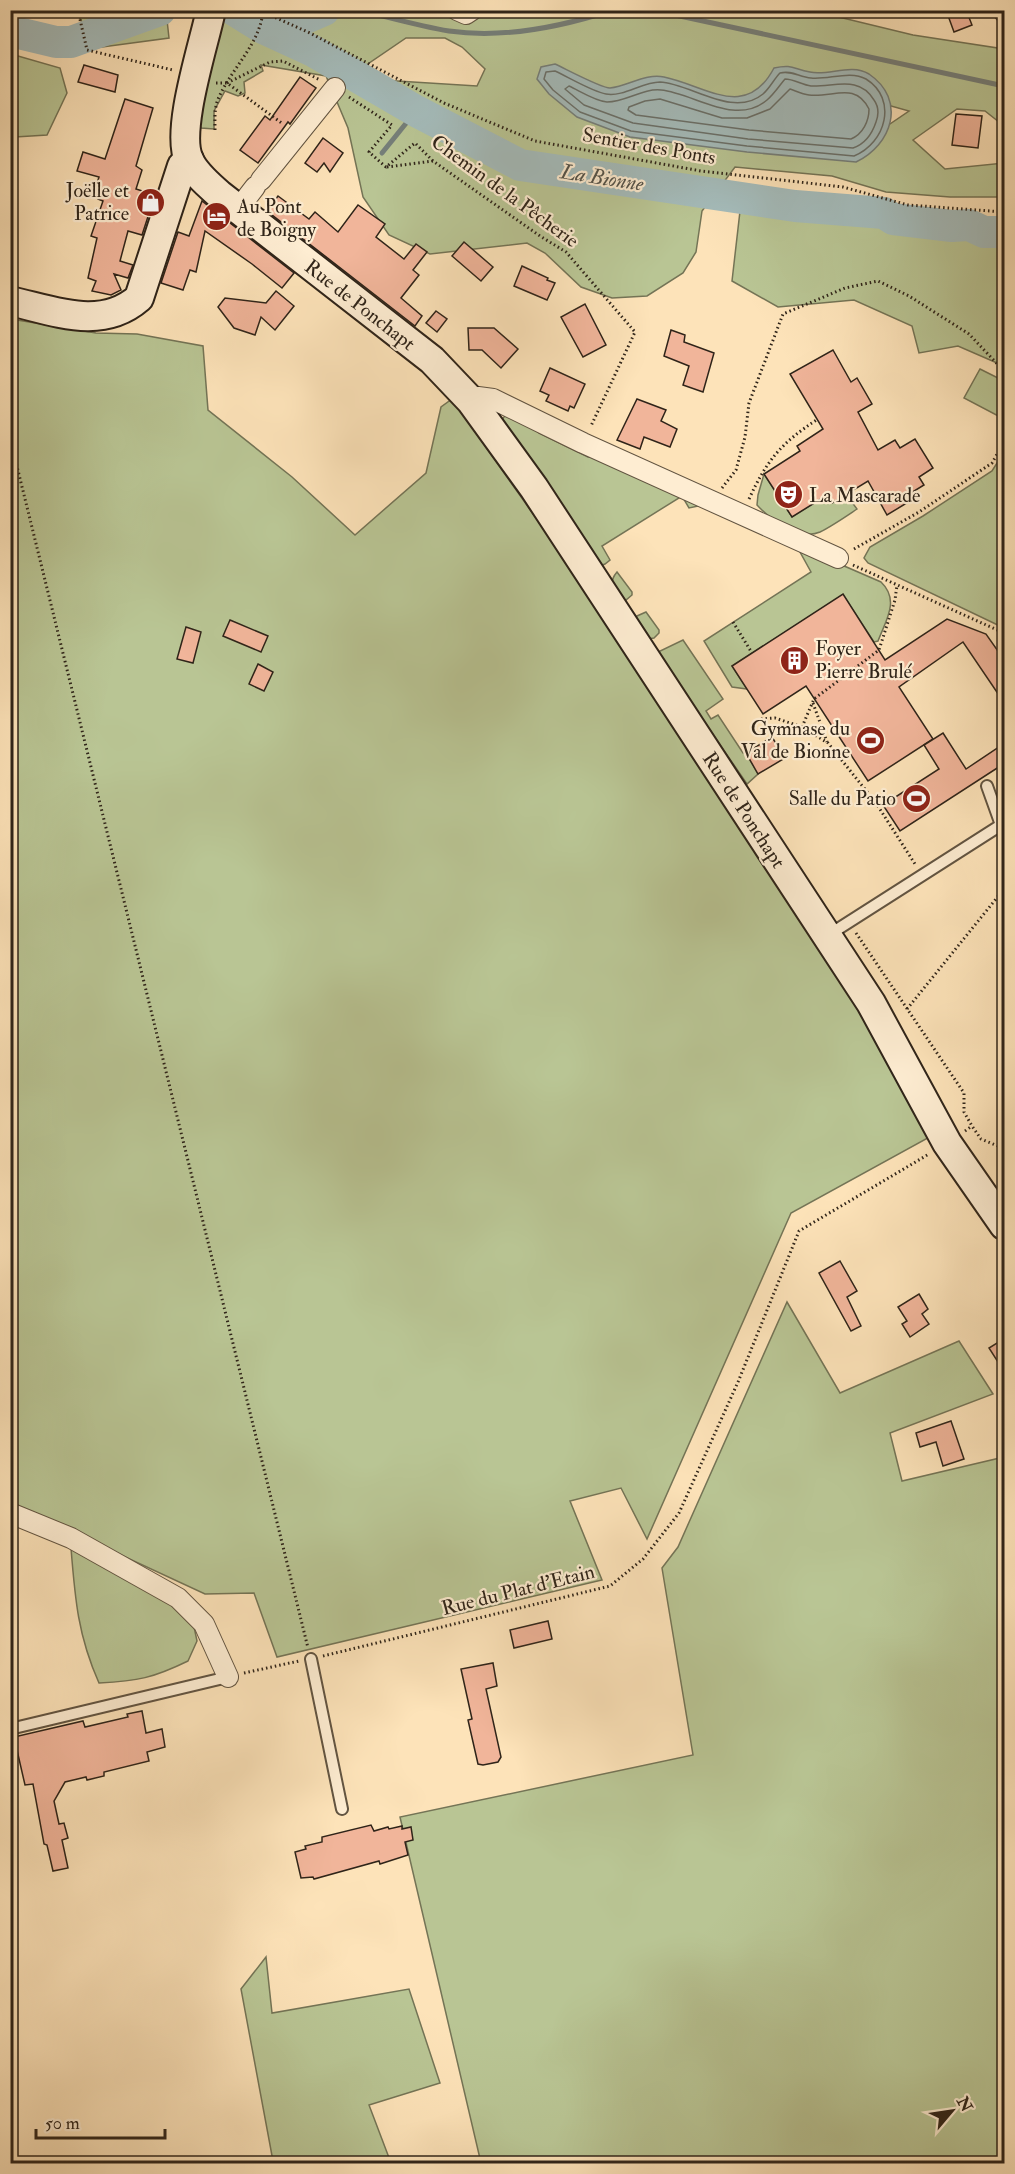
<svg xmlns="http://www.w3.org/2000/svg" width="1015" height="2174" viewBox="0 0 1015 2174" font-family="'IM FELL Double Pica',serif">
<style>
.green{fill:#b9c594;stroke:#747456;stroke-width:1.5;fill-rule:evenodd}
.water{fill:#a4bbba;stroke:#757f7a;stroke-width:1.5}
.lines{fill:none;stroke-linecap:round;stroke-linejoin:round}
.shore{stroke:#6a706a;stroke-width:1.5}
.stream{stroke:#757f7a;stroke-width:5}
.river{stroke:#a4bbba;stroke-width:32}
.building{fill:#f1b59a;stroke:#2f2419;stroke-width:1.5}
.lane-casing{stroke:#625441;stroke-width:14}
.street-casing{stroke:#625441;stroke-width:22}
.secondary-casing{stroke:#2f2419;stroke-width:32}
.path{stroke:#2f2419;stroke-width:3;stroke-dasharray:1.5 3;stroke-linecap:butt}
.lane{stroke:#feedd2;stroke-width:10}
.street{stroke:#feedd2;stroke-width:20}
.secondary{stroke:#feedd2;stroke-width:28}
.labels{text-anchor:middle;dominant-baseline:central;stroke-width:4.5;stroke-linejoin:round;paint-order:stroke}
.street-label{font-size:20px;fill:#2f2419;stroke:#feedd2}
.poi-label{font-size:20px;fill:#2f2419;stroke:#feedd2;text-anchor:end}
.water-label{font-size:21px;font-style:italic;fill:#525149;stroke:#feedd2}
</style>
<rect width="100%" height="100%" fill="#fde3b9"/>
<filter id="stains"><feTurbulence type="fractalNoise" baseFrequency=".00333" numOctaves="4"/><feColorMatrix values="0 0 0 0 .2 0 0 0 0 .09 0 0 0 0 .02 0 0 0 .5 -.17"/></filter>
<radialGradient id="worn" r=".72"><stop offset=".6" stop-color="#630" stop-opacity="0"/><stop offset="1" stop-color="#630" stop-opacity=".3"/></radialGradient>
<!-- green -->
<g class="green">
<path d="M524,10L565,17L585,10L814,11L913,35L1004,49V126L985,111L957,109L913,140L945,169L1004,163V197H950L886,192L832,176L735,167L702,211L696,252L683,273L647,296L612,298L581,287L545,253L527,243L430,254L389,235L363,197L348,128L326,76L261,65L263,71L244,82L245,93L238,96L225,91L214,111V129L201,128L198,119L215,44L226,11ZM406,38H445L462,47L485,69L477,86L381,80L362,68ZM758,98L884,104L909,111L856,147Z"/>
<polygon points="76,11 166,11 169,38 95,48"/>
<polygon points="11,54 60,68 67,93 47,135 15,137 11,135"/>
<polygon points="743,185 925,229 1004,237 1004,366 958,346 919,353 912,326 854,300 778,307 732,281"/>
<polygon points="11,319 96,333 137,334 203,346 208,410 292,477 355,535 426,473 441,407 452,399 646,674 946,1128 791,1213 647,1539 621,1488 570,1501 602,1580 277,1657 254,1593 205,1594 11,1504"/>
<polygon points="980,369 1004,381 1004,419 964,398"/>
<polygon points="507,414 523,419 539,433 588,457 603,457 703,505 689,508 682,496 602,546 610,560 605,564 600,566 502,423 503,418"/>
<polygon points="1004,452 1004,628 868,563 864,558 870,547 923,516 992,471"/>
<path d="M764,474L792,517L827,495L832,503L846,494L857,509C845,517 832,526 820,532C799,541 770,519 757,505L758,495Z"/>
<path d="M805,549L881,582C900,600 886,620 878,641L874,642L843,595L732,666L747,689L732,687L704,641L811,572L800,552Z"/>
<path d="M617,572L632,592V595L626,600L617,601C611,591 609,581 617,572Z"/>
<polygon points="646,612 659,630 659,633 654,638 647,639 633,620 637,616"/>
<polygon points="683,640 723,699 706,711 711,719 718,715 743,753 746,753 758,774 747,784 703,720 699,719 658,652"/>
<polygon points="787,1302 840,1393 959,1341 993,1394 890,1433 902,1481 1004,1457 1004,2163 481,2163 400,1817 693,1755 662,1568 678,1547"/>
<path d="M71,1548L146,1584L193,1622L197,1641L188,1661C153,1678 138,1681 99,1683C78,1636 75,1599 71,1548Z"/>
<polygon points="266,1957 272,2013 409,1989 440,2083 369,2105 391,2163 266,2163 273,2161 241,1989"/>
</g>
<!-- water -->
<path class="water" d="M555,64C566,69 601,88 610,88C628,86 646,73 664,77C707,86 746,121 774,68C793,64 793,69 810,72C829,76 851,63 869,74C907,100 892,145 856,162L747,152L630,137L577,117L549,94L537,79L541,67Z"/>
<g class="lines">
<!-- shore -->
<g class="shore">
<path d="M555,71C568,77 593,92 606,94C624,97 642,82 660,82C690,83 733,119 763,94C770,88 774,79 780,73C792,70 799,77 811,78C828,80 850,70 866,79C898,99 886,143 854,156L747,146L631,131L580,112L553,90L544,79L546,72Z"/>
<path d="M785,79C794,79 802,85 811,86C835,87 859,75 874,100C879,107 879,114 876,122C872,134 865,144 853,148L748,139L633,123L584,105L565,89L569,86C580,91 595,101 607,102C626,102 643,88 661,90C694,93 735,127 767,100C774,94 779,86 785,79Z"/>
<path d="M790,89C796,91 802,94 809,95C833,98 855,81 869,109C869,121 863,134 851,139L749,130L636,115L628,110L629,107L645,101L660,99L722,118H747L770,109Z"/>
</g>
<!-- stream -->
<g class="stream">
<path d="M358,10C388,17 419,26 449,31C504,39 561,27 613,10"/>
<polyline points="652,10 1004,86"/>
<polyline points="382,153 416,111"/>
</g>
<!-- river -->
<g class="river">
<polyline points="234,10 263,28 313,51 416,111 520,165 795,206 884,213 893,219 952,226 969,225 984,232 1004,232"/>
<polyline points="10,31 56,42 71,42 160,10"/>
<polyline points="273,32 324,10"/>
</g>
</g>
<!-- building -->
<g class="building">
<polygon points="946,10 966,10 972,25 954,32"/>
<polygon points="84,65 118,75 115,92 78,82"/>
<polygon points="300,77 316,88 290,124 288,122 258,163 240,150 265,116 270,120"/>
<polygon points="125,99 153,108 136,166 142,170 136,189 155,195 142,235 128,231 120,261 133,265 128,278 114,274 121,290 111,295 92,291 96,281 88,278 97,238 91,236 103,201 98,199 99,196 94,193 99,177 77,171 83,152 105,159"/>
<polygon points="956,114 982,116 978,148 952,145"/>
<polygon points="323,138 343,153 330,172 324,163 317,172 305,163"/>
<polygon points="278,196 309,219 315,212 338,232 358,205 385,224 376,237 404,259 416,244 427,252 413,270 419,275 401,298 422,316 415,326 267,211"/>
<polygon points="202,201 294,273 282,288 252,264 205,231 196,272 190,270 183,290 161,283 178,232 189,236"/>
<polygon points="464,242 493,267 481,281 452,256"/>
<polygon points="522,266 548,278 547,280 555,283 547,300 514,286"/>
<polygon points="276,291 294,306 275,330 261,317 255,335 234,328 218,307 225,298 266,303"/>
<polygon points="585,304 606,345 583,357 561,317"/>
<polygon points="436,311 447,319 437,332 426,323"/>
<polygon points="468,328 494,328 518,349 501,368 482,350 469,350"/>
<polygon points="671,330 685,335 684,342 714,353 703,392 683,385 689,366 664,356"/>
<polygon points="833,350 851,382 857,378 872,404 858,412 878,450 895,440 900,448 915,439 933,468 919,477 924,485 906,496 910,501 887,515 868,481 832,503 827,495 792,517 764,474 800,451 797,446 823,429 790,374"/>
<polygon points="550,368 585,384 574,408 570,406 568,411 546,401 549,395 540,391"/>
<polygon points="637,399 666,410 661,421 677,429 670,447 644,437 640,449 617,440"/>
<polygon points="843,594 885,660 947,619 986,634 1005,661 1005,704 963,642 899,687 933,739 868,781 806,686 763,714 732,666"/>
<polygon points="230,620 268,636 261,652 223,636"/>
<polygon points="186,627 201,632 193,663 177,659"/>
<polygon points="258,664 273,672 264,691 249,684"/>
<polygon points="943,733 966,769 1005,743 1005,763 900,831 883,805 939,769 924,745"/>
<polygon points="772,737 785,758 758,774 746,753"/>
<polygon points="840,1261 857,1291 847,1297 861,1326 851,1331 819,1273"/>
<polygon points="919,1294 928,1309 922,1314 929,1324 910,1337 902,1324 907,1321 898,1307"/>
<polygon points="1005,1338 1005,1373 989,1348"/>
<polygon points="951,1421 964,1459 943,1466 936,1442 920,1447 916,1433"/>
<polygon points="548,1621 552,1639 514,1648 510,1630"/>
<polygon points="493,1663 497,1686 486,1689 501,1757 498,1762 483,1765 478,1764 468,1720 472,1719 461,1669"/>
<polygon points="142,1711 146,1733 162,1729 165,1747 147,1752 149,1761 104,1772 104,1776 87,1780 86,1777 65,1782 54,1801 59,1824 64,1823 68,1838 62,1840 68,1868 53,1871 47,1845 44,1844 33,1784 25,1785 14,1737 83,1721 85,1727 128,1717 127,1714"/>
<polygon points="371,1825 374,1831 388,1827 389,1829 402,1826 402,1829 411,1827 413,1840 405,1842 408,1855 380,1864 379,1861 314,1879 313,1877 301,1878 295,1852 306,1849 305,1846 322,1842 322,1837"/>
</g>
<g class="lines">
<defs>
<g id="lane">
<polyline points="827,936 1001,825 987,786"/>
<polyline points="311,1659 342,1809"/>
<polyline points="10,1729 228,1677"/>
</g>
<g id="street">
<polyline points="457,10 466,14 472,10"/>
<polyline points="1003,10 1004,12"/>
<polyline points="261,180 335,88"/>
<polyline points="238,209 255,187"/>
<polyline points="471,401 478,397 493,399 583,443 838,558"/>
<polyline points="10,1513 71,1538 178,1598 204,1624 228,1677"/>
</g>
<g id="secondary">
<path d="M211,10C204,44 175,131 189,160C195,174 209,185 220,195L432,360L471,401L534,488L871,1003L947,1143L1004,1225"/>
<path d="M10,301C55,311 101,331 139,298L182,166L189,160"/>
</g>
</defs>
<!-- lane casing -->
<use href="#lane" class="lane-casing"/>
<!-- street casing -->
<use href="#street" class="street-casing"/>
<!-- secondary casing -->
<use href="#secondary" class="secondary-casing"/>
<!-- path -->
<g class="path">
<polyline points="44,10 79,15 87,10"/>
<polyline points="263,12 310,33 444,103 535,141 701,171 843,187 908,205 1004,212"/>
<polyline points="79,15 87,50 173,70"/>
<polyline points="216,83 227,83 283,124"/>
<polyline points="227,83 270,62 283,61 320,80"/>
<polyline points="349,97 392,125 369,152 386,167 415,143 433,161 540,236 566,252 635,332 591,426"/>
<path d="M215,130C215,119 214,107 219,97C232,68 259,45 263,12"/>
<polyline points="998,145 1004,145"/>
<polyline points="387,167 433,161"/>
<polyline points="10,438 308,1648"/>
<polyline points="722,488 736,470 745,437 749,403 783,314 845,288 878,281 909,296 969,334 1004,371"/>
<path d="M749,499C767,460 781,443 818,419"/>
<polyline points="854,549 919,512 992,463 1004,442"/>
<polyline points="853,565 1004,633"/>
<polyline points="733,622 752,653"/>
<polyline points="813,703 827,742"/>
<polyline points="761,719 775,718 802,727 828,743 876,803 915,864"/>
<polyline points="802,727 814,699 879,650 895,600 897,585"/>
<polyline points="856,933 964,1093 964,1112 972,1126 981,1139 998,1146 1004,1156"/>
<polyline points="907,1009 1004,889"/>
<polyline points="965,1131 972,1126"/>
<polyline points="323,1656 610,1586 643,1559 679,1513 738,1382 799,1231 929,1154"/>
<polyline points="244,1673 299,1661"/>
</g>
<!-- lane -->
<use href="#lane" class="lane"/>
<!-- street -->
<use href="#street" class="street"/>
<!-- secondary -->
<use href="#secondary" class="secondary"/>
</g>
<!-- icons -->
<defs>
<symbol id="shop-disc" viewBox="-11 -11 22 22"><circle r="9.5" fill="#8f2418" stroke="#feedd2"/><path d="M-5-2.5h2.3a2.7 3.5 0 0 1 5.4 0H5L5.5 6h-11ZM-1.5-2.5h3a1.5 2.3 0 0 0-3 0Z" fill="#fff"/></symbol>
<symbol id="hotel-disc" viewBox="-11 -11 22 22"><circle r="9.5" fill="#8f2418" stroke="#feedd2"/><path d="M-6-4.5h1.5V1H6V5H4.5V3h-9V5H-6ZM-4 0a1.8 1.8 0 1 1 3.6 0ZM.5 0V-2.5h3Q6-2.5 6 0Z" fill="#fff"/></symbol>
<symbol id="theatre-disc" viewBox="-11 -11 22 22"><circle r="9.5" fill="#8f2418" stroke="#feedd2"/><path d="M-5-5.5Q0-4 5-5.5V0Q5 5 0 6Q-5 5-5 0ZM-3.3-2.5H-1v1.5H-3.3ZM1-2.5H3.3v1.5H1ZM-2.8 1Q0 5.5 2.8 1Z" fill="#fff"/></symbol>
<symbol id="building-disc" viewBox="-11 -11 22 22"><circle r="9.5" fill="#8f2418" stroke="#feedd2"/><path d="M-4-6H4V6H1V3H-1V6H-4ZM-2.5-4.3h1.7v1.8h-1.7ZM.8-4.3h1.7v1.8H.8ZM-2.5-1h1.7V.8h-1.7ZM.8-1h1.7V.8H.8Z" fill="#fff"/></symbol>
<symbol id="stadium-disc" viewBox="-11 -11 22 22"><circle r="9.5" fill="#8f2418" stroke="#feedd2"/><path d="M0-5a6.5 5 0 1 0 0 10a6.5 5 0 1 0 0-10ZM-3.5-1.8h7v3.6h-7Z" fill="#fff"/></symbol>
</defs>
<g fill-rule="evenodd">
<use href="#shop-disc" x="134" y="186" width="33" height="33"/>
<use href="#hotel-disc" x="200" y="200" width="33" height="33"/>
<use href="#theatre-disc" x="772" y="478" width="33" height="33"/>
<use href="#building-disc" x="778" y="644" width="33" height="33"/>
<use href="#stadium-disc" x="854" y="724" width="33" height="33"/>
<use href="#stadium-disc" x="900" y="782" width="33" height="33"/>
</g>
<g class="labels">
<!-- street labels -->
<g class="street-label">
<text transform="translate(649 146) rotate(10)">Sentier des Ponts</text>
<text transform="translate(505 191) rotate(36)">Chemin de la Pêcherie</text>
<text transform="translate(360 305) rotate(38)">Rue de Ponchapt</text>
<text transform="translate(744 810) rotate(57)">Rue de Ponchapt</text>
<text transform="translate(518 1590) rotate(-14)">Rue du Plat d'Etain</text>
</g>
<!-- poi labels -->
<g class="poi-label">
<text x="129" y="190">Joëlle et<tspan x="129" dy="23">Patrice</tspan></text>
<text x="237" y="206" text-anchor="start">Au Pont<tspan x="237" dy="23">de Boigny</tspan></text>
<text x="809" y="495" text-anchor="start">La Mascarade</text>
<text x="815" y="648" text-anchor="start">Foyer<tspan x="815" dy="23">Pierre Brulé</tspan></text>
<text x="850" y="728">Gymnase du<tspan x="850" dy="23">Val de Bionne</tspan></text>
<text x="896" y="798">Salle du Patio</text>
</g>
<!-- water labels -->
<g class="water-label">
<text transform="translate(602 178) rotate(9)">La Bionne</text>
</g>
</g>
<!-- margin -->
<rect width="1015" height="2174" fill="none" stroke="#fde3b9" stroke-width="36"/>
<rect x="12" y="12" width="991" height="2150" fill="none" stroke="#2f2419" stroke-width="3"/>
<rect x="18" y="18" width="979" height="2138" fill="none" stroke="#2f2419" stroke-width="1.5"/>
<!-- north arrow -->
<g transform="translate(952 2111) rotate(61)" stroke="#feedd2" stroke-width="4.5" paint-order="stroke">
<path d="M0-4.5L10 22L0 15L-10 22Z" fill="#2f2419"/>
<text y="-9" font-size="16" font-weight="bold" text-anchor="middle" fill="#2f2419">N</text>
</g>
<!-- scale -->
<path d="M36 2129v9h129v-9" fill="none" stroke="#2f2419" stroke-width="3"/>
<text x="45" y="2129" font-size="18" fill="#2f2419" stroke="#feedd2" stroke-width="4.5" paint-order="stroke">50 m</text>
<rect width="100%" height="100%" filter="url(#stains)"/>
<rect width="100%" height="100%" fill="url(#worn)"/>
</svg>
